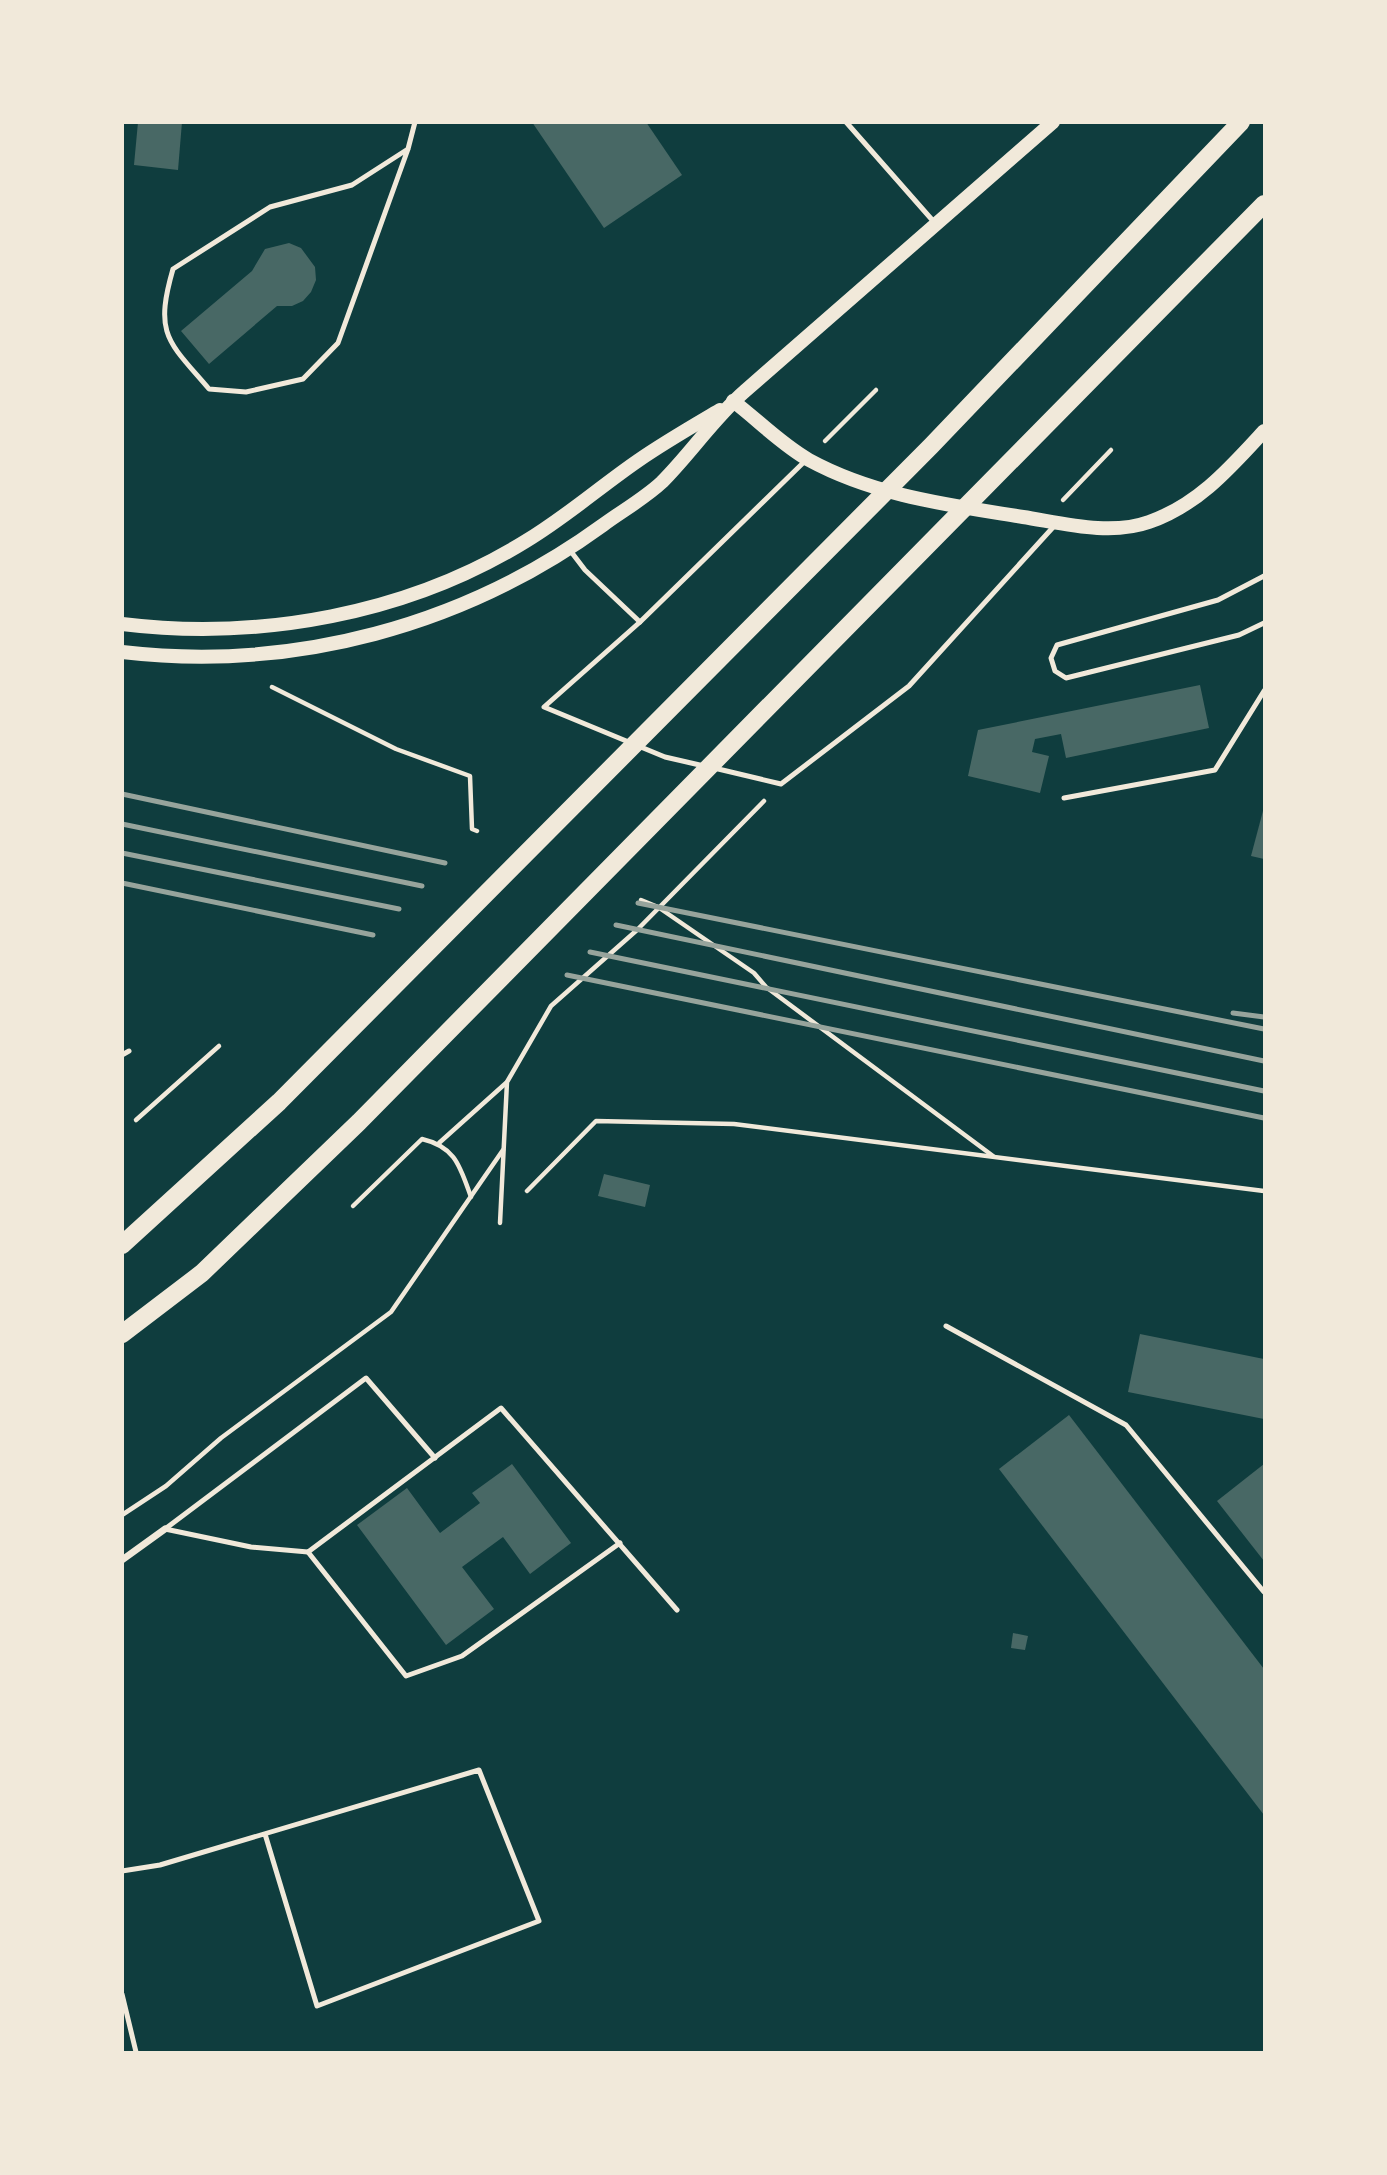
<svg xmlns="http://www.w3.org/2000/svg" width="1387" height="2175" viewBox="0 0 1387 2175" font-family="Lora,serif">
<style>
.building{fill:#486865}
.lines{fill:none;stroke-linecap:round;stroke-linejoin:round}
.path{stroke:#f1e9da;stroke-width:4.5}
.service{stroke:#f1e9da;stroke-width:5}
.minor{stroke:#f1e9da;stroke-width:7}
.secondary{stroke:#f1e9da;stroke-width:14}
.primary{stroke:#f1e9da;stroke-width:18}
.rail{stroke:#97a49c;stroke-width:5}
</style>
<rect width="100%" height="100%" fill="#0f3d3e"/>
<!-- building -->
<g class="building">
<polygon points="138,122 182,122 178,170 134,165"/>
<polygon points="532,122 646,122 682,175 604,228"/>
<polygon points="289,243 301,248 315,267 316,280 311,292 303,301 292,306 277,306 209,364 181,331 252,271 265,249"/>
<polygon points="1200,685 1209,728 1066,758 1061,734 1035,739 1032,752 1049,756 1040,793 968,776 978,730"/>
<polygon points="1264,807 1264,859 1251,856"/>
<polygon points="604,1174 650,1185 645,1207 598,1196"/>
<polygon points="1140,1334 1264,1359 1264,1419 1128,1392"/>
<polygon points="1069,1415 1264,1669 1264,1815 999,1469"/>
<polygon points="512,1464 571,1543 530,1574 503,1537 462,1567 494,1609 446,1645 357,1525 407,1488 440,1533 480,1503 472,1493"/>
<polygon points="1264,1464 1264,1561 1217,1501"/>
<polygon points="1013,1633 1028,1636 1025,1650 1011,1648"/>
</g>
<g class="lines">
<!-- path -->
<g class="path">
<polyline points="825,441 876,390"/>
<polyline points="1063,500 1111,450"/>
<polyline points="272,687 396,749 470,776 472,829 477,831"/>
<polyline points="641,900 658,907 754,973 766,987 993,1156"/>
<polyline points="136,1120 219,1046"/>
<polyline points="439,1143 506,1083"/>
<polyline points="527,1191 596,1121 734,1124 1264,1191"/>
<path d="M353,1206L422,1139C456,1147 460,1167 471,1197"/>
<polyline points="500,1223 507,1082 551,1006 637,930 764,801"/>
<polyline points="122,1515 166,1486 221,1438 391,1312 503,1150"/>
</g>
<!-- service -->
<g class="service">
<polyline points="846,122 934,222"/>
<path d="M408,149L352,185L270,207L173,269C154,335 168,341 209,389L246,392L303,379L338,343L408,149L415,122"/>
<polyline points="569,549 585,570 640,622"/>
<polyline points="1264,576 1218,600 1057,645 1051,658 1055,671 1066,678 1239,635 1264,623"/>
<polyline points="704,766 665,757 544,707 640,622 805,461"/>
<polyline points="714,768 781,784 909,686 1056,524"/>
<polyline points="1064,798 1215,770 1264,691"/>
<polyline points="122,1055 129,1051"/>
<polyline points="946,1326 1126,1425 1264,1592"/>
<polyline points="165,1529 251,1547 308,1552 501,1408 677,1610"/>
<polyline points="165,1529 366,1378 435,1458"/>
<polyline points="308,1552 406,1676 462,1656 620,1543"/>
<polyline points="122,1871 160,1865 479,1770 539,1921 317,2006 265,1834"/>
<polyline points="122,1994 136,2052"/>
</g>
<!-- minor -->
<polyline class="minor" points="122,1560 165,1529"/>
<!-- secondary -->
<g class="secondary">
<path d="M733,401C758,420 782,445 809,460C875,496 949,505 1023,517C1062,523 1110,536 1149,522C1198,505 1230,468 1264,431"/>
<path d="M122,624C260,641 408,614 526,541C566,517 601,486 639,460C665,442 693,426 720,410"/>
<path d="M122,652C294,672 464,626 603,525C622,511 645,498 662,482C691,453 714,418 745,391C847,301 951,212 1053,122"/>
</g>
<!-- primary -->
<g class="primary">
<polyline points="122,1245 279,1102 931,446 1241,122"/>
<polyline points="122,1334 202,1273 359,1122 1264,204"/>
</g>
<!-- rail -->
<g class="rail">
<polyline points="122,794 445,863"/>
<polyline points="122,824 422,886"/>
<polyline points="122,853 399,909"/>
<polyline points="122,883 373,935"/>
<polyline points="638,903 1264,1029"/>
<polyline points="616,925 1264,1061"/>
<polyline points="590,952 1264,1091"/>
<polyline points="567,975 1264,1118"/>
<polyline points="1233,1013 1264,1017"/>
</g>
</g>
<!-- border -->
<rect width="1387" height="2175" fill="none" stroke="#f1e9da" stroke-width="248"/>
</svg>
